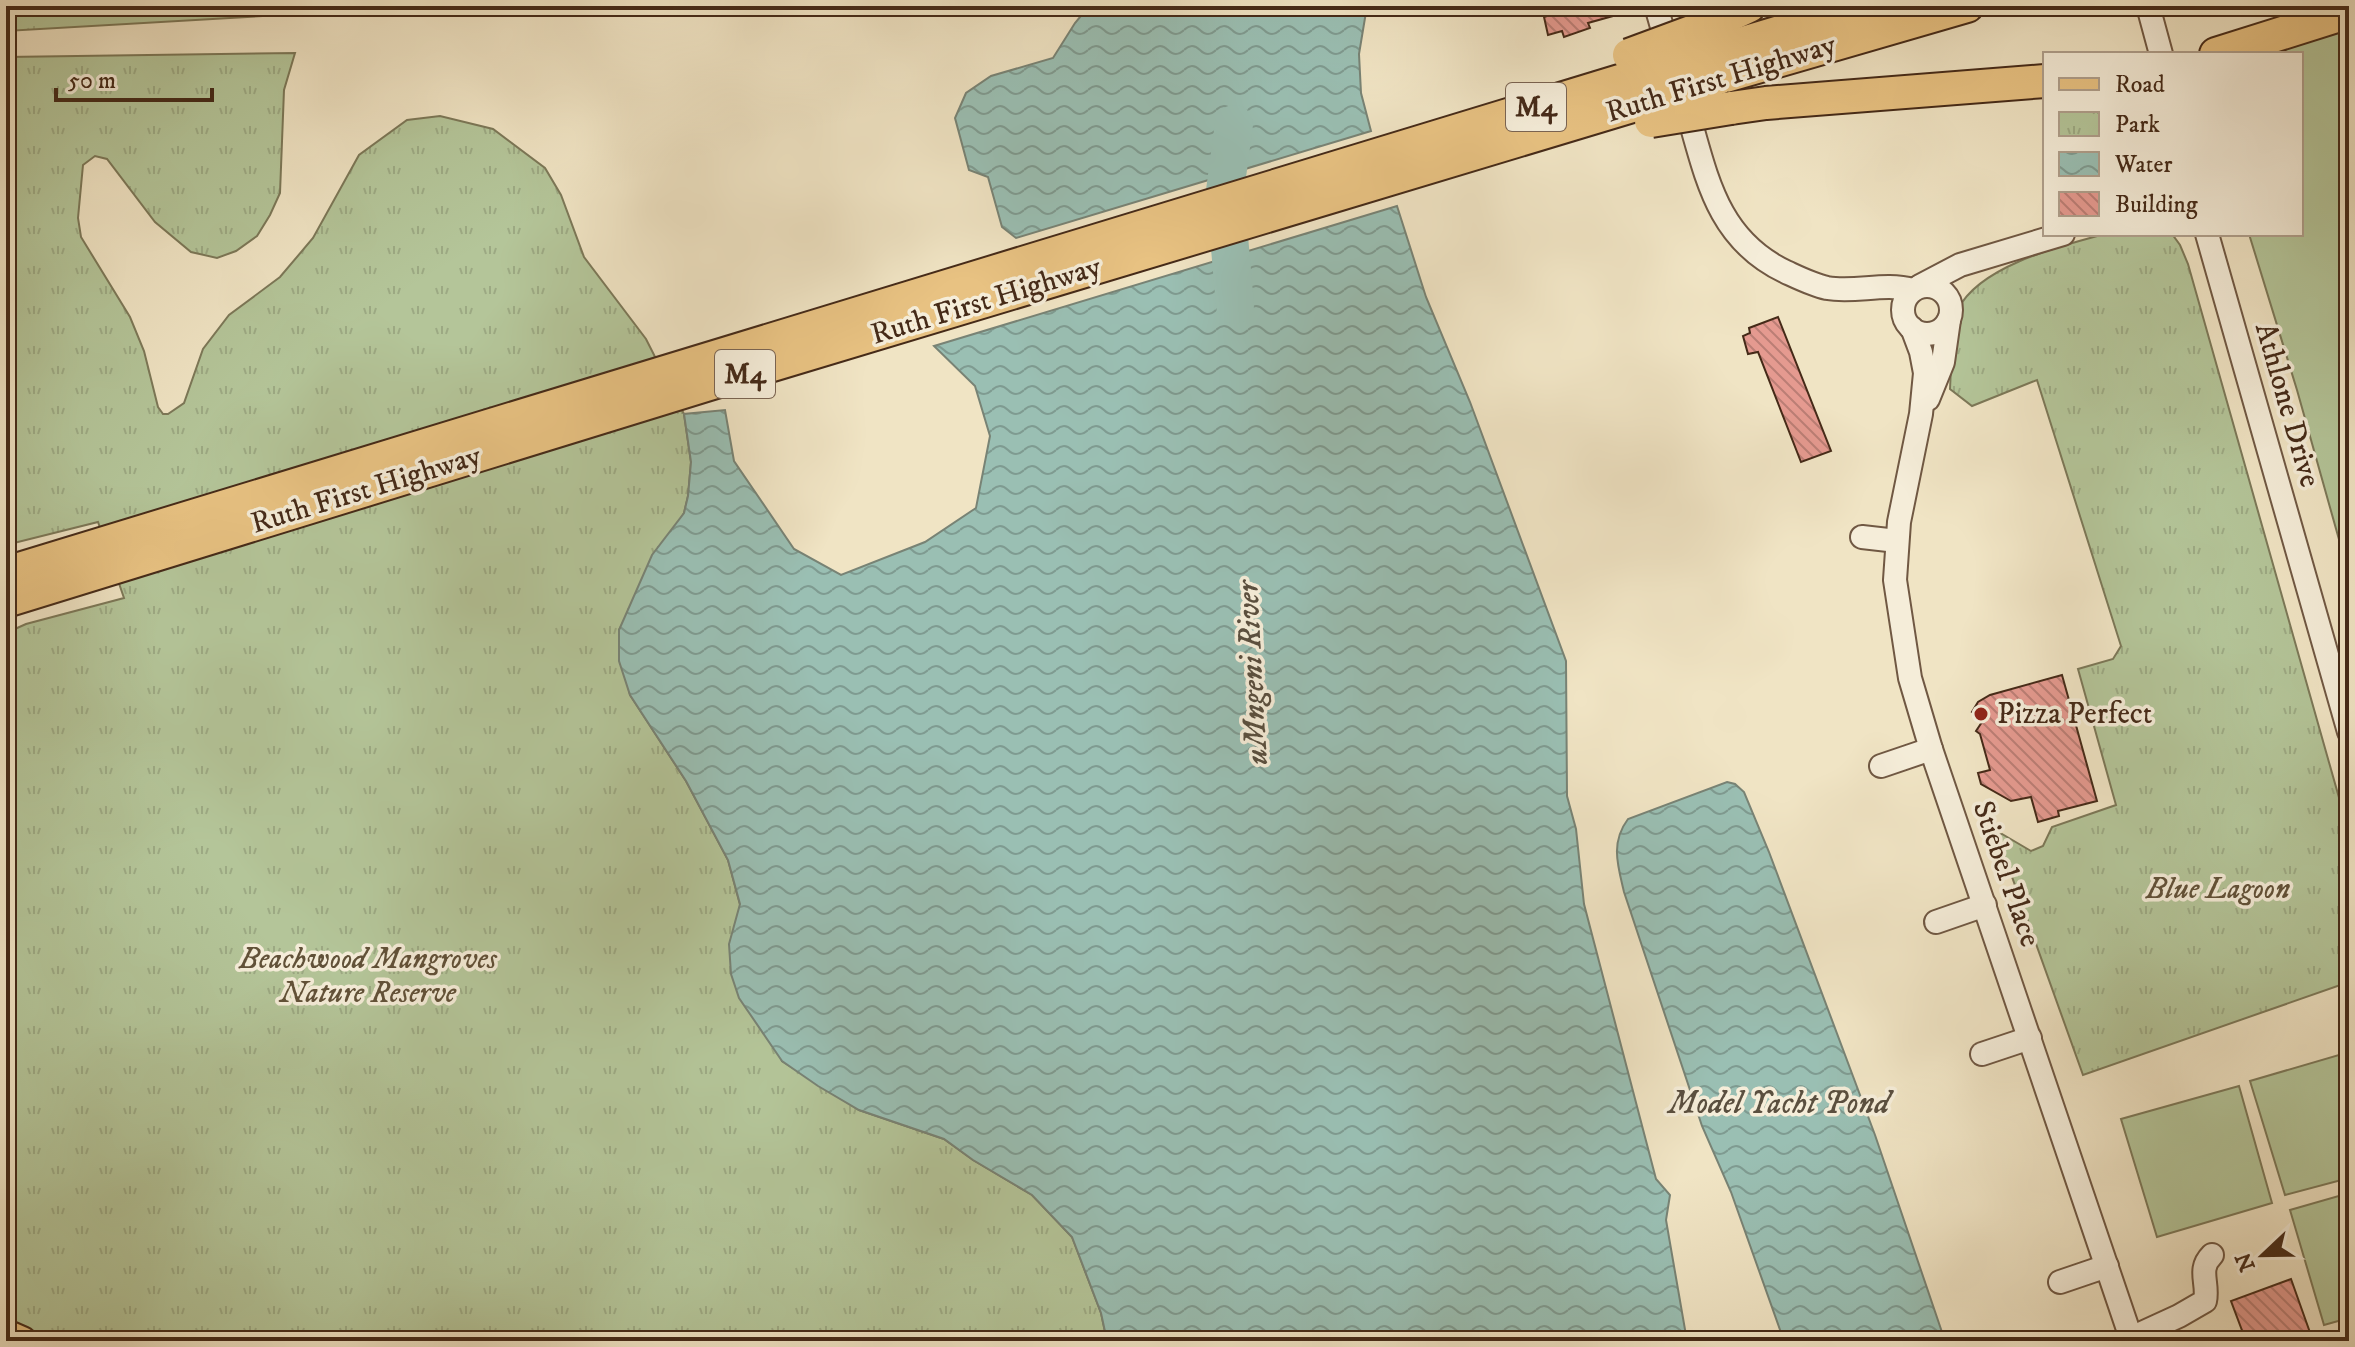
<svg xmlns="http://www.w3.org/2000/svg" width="2355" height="1347" viewBox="0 0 2355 1347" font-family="'IM FELL DW Pica',serif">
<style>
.grass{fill:#b4c599;stroke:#7c7858;stroke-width:2}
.park{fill:url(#park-tufts);stroke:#7c7858;stroke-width:2}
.water{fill:url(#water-waves);stroke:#788375;stroke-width:2}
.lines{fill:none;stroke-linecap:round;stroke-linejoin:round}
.river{stroke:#9abfb3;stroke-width:38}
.building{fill:url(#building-back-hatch);stroke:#452a18;stroke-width:2}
.minor-casing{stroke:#705843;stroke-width:26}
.major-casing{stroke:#452a18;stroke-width:32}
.highway-casing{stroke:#452a18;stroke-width:36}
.minor{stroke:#f5edd9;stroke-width:22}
.major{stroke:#e8c282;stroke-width:28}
.highway{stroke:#e8c282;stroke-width:32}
.highway-bridge-casing{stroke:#452a18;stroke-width:36;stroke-linecap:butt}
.highway-bridge{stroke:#e8c282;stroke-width:32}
.poi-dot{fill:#8f2418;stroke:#f5edd9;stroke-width:3}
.labels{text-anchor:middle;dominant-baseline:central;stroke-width:7;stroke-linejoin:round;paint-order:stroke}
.shield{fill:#f5edd9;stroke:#7a6452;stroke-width:2}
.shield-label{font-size:28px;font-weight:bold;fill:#452a18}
.street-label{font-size:30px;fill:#452a18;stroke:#f5edd9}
.poi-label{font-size:30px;fill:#452a18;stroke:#f5edd9;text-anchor:start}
.park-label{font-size:30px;font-style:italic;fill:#615138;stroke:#f5edd9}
.water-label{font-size:32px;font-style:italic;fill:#5a4f3f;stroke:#f5edd9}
</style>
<defs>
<pattern id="park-tufts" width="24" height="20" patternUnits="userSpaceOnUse" patternTransform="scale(2)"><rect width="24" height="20" fill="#b4c599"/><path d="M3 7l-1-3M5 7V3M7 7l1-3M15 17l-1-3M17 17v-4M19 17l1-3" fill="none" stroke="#9ca983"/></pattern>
<pattern id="water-waves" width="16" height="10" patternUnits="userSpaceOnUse" patternTransform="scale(2)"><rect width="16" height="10" fill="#9abfb3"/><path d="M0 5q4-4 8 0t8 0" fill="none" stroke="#7f9b91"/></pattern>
<pattern id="building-back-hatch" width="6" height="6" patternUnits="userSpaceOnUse" patternTransform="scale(2)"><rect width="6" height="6" fill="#e59a90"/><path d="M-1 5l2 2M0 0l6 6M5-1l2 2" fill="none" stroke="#bb7e75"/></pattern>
</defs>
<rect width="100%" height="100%" fill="#f0e4c4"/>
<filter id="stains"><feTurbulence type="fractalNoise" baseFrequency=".0025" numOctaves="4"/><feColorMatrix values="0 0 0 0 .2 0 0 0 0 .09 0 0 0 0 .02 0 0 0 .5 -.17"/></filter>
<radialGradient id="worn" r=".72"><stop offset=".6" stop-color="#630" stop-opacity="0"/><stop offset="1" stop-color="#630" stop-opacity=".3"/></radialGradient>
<!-- grass -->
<g class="grass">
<polygon points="2349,27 2349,575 2297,390 2249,234 2301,234 2301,54 2262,54"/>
<polygon points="2349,1052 2349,1178 2285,1195 2250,1081"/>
<polygon points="2239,1086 2272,1203 2157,1237 2121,1119"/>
<polygon points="2349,1193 2349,1318 2324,1325 2290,1210"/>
</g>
<!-- park -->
<g class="park">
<polygon points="6,6 329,6 331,12 6,31"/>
<polygon points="295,53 284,90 280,193 270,215 257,236 236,251 217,258 191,252 155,222 107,159 95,156 83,165 78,218 81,237 130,317 144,351 158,407 163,414 168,414 184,403 203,349 229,315 280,277 313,238 359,155 407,120 440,116 493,129 545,168 561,195 584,257 646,339 684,414 691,462 688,496 684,513 619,630 630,695 686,781 728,860 782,1061 859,1110 944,1139 973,1160 1032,1195 1072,1237 1101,1313 1107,1341 52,1341 6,1325 6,633 26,624 124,598 98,522 6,545 6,57"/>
<path d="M2105,234H2172L2180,245L2188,264L2349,833V982L2083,1075L1997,835L2002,834L2031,851L2043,846L2052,827L2116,805L2078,669L2113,659L2121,646L2037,380L1972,406L1950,389C1951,371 1952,322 1958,309C1981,265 2061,246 2105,234Z"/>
</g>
<!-- water -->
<g class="water">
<polygon points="1089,6 1367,6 1359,54 1361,93 1371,131 1016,238 1002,227 988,177 969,170 955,118 966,93 991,76 1053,58 1075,23"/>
<polygon points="1397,206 1426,297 1470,402 1566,661 1567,796 1576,829 1584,904 1656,1179 1670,1195 1666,1220 1687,1341 1107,1341 1101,1313 1072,1237 1032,1195 973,1160 944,1139 859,1110 818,1086 782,1061 739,998 731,974 729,944 740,904 728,860 686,781 630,695 619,661 619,630 652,555 684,513 688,496 691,462 684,414 725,410 734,461 794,549 841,575 925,542 976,508 990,436 975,386 934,346"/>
<path d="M1727,782L1735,784L1744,792L1769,852L1875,1135L1945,1341H1784L1731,1192L1702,1126L1624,892C1618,866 1610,843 1628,819Z"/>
</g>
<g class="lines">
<!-- river -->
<polyline class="river" points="1234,124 1225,191 1235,305"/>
</g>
<!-- building -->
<g class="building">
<polygon points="1564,6 1630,6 1631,11 1588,23 1590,28 1564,37 1562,31 1548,35 1544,17 1556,13 1557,8"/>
<polygon points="1778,317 1831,451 1801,462 1758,352 1748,354 1743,336 1750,333 1749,328"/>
<polygon points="2062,675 2097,801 2058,811 2059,816 2038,822 2031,797 2011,801 1981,784 1978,773 1990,770 1980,734 1976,731 1984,719 1972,712 1978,702 1990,695"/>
<polygon points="2291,1279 2313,1341 2246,1341 2231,1301"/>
</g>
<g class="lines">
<defs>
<g id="minor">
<polyline points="1656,6 1670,55"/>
<polyline points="2148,6 2161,54"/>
<path d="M1685,103C1706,172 1714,238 1786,272C1799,278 1813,285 1827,288C1856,293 1884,282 1913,290"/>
<polyline points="2207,234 2349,732"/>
<polyline points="1920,286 1960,265 2063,234"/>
<circle cx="1927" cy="310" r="24"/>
<polyline points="1912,328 1921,352 1925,373 1921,414 1899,522 1895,580 1910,678 1931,749 2132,1341"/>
<polyline points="1928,399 1943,362 1949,320"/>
<polyline points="1862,537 1897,541"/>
<polyline points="1881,766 1931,749"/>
<polyline points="1936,922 1985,905"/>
<polyline points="1982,1054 2030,1038"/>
<polyline points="2060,1282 2107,1266"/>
<path d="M2131,1338L2179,1316L2205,1301C2209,1283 2197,1270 2212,1255"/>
</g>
<polyline id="major" points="6,1334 22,1341"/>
<g id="highway">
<polyline points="1702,28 1749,6"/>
<polyline points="1713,52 1866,6"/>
<polyline points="2216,54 2349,12"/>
<polyline points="1719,78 1967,6"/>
<polyline points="1731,108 1766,103 2045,81"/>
<polyline points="6,573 1636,76"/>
<polyline points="6,601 706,385 1639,104"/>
</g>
</defs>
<!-- minor casing -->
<use href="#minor" class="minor-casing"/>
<!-- major casing -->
<use href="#major" class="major-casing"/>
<!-- highway casing -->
<use href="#highway" class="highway-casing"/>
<!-- minor -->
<use href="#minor" class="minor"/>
<!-- major -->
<use href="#major" class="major"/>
<!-- highway -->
<use href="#highway" class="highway"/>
<defs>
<g id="highway-bridge">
<polyline points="1629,55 1702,28"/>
<polyline points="1636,76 1713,52"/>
<polyline points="1639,104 1719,78"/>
<polyline points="1651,121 1731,108"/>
</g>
</defs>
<!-- highway-bridge casing -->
<use href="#highway-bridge" class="highway-bridge-casing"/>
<!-- highway-bridge -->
<use href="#highway-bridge" class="highway-bridge"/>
</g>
<!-- markers -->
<circle class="poi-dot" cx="1981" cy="714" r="8"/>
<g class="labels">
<!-- shield labels -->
<g class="shield">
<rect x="1506" y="83" width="60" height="48" rx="6"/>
<rect x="715" y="350" width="60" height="48" rx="6"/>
</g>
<g class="shield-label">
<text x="1536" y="107">M4</text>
<text x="745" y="374">M4</text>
</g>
<!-- street labels -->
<g class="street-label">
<text transform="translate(1721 79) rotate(-17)">Ruth First Highway</text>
<text transform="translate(986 301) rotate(-17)">Ruth First Highway</text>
<text transform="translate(2287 405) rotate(74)">Athlone Drive</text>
<text transform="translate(366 490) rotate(-17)">Ruth First Highway</text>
<text transform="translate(2006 874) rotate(71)">Stiebel Place</text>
</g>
<!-- poi labels -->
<g class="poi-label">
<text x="1997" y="714">Pizza Perfect</text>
</g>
<!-- park labels -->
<g class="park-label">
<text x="2218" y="889">Blue Lagoon</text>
<text x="368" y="959">Beachwood Mangroves<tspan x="368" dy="34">Nature Reserve</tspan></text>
</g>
<!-- water labels -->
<g class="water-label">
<text transform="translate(1253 673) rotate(-93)">uMngeni River</text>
<text x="1779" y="1104">Model Yacht Pond</text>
</g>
</g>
<!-- margin -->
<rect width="2355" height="1347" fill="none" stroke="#f0e4c4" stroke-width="32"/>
<rect x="8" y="8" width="2339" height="1331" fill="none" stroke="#452a18" stroke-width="4"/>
<rect x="16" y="16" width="2323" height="1315" fill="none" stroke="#452a18" stroke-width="2"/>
<!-- legend -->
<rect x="2043" y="52" width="260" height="184" fill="#f5edd9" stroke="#af9f8c" stroke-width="2"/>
<rect x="2059" y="78" width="40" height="12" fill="#e8c282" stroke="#af9f8c" stroke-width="2"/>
<text x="2115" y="92" font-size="24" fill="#452a18">Road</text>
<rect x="2059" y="112" width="40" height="24" fill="url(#park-tufts)" stroke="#af9f8c" stroke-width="2"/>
<text x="2115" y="132" font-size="24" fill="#452a18">Park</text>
<rect x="2059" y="152" width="40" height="24" fill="url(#water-waves)" stroke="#af9f8c" stroke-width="2"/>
<text x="2115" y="172" font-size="24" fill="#452a18">Water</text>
<rect x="2059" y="192" width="40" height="24" fill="url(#building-back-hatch)" stroke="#af9f8c" stroke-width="2"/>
<text x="2115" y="212" font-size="24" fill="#452a18">Building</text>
<!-- north arrow -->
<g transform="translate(2263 1255) rotate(248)" stroke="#f5edd9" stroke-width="6" paint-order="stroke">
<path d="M0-6L14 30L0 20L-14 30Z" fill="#452a18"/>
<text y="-12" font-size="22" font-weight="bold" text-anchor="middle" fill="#452a18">N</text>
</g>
<!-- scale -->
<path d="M56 88v12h156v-12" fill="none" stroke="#452a18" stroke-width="4"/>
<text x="68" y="88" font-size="24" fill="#452a18" stroke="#f5edd9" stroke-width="6" paint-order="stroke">50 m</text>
<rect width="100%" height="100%" filter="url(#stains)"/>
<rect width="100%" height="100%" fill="url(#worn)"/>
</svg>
